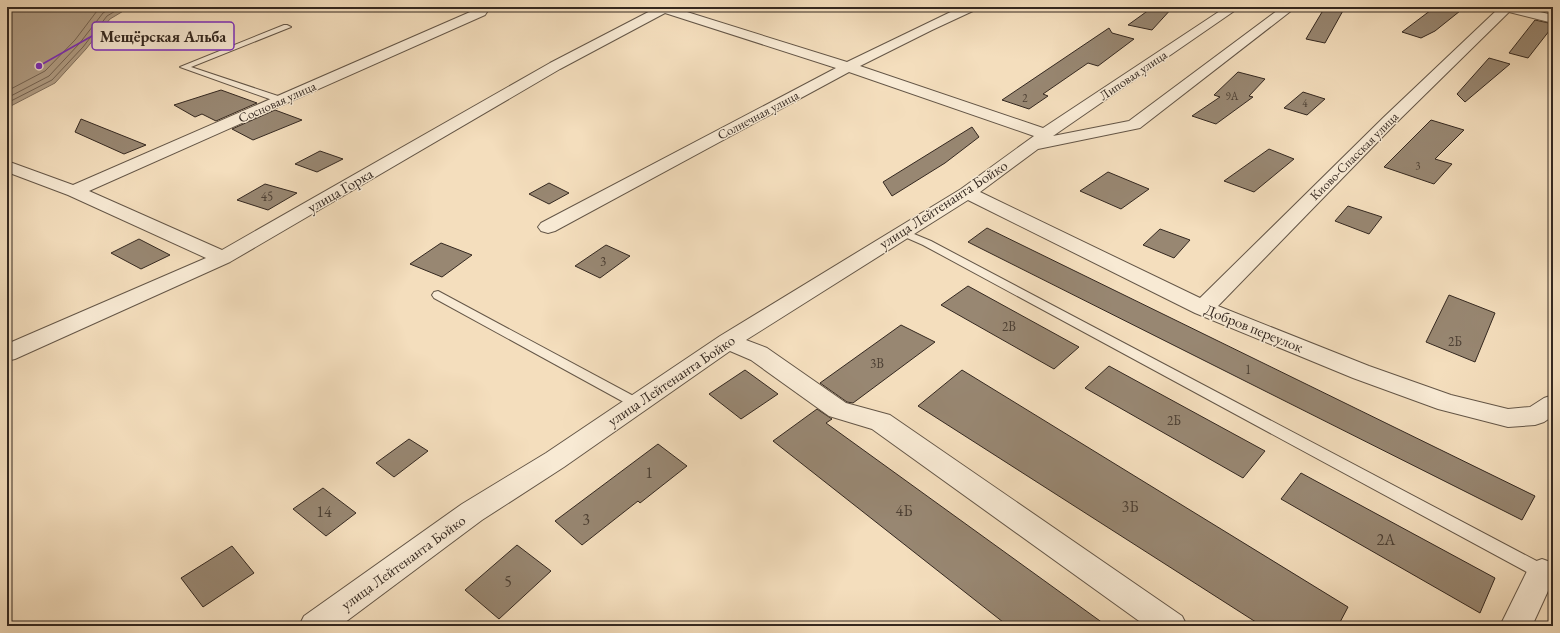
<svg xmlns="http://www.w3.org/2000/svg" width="1560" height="633" viewBox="0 0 1560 633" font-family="'EB Garamond',serif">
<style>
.water{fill:#b3a088;stroke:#80705e}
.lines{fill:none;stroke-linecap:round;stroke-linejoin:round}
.shore{stroke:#746454;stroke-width:1}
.building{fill:#988772;stroke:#342820}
.lane-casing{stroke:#645647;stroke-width:2}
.street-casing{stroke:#645647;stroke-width:2}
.lane{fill:#f8ead4;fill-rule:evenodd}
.street{fill:#f8ead4;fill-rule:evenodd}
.labels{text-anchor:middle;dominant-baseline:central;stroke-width:3;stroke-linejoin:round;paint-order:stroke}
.far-number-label{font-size:11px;fill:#4d4034}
.far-street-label{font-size:13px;fill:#342820;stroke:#f8ead4}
.number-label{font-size:13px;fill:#4d4034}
.street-label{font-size:15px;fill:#342820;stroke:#f8ead4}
.near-number-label{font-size:16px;fill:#4d4034}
.leader{fill:none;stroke:#7b2cbf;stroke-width:1.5}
.callout-dot{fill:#7b2cbf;stroke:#f8ead4;stroke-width:1.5}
.callout{fill:#f8ead4;stroke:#7b2cbf;stroke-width:1.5}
.callout-label{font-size:16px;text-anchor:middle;font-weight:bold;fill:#342820}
</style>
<rect width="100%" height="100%" fill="#f4debd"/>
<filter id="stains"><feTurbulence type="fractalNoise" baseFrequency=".005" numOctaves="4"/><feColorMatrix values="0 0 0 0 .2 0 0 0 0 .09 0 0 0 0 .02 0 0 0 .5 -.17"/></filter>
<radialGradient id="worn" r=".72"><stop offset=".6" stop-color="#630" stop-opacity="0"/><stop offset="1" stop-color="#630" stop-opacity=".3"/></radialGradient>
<!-- water -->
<polygon class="water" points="7,7 130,7 110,19 86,49 55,83 7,108"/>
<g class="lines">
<!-- shore -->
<g class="shore">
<polyline points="7,91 45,71 75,40 100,7"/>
<polyline points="7,98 49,76 79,44 103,13 112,7"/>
<polyline points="7,103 52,80 83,47 107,16 122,7"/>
</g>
</g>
<!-- building -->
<g class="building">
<polygon points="1153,7 1173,7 1152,30 1128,25"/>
<polygon points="1325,7 1345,7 1325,43 1306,39"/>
<polygon points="1435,7 1465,7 1435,31 1421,38 1402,32"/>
<polygon points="1535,20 1553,24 1553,26 1528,58 1509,53"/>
<polygon points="1109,28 1112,33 1134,39 1098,66 1088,63 1043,94 1048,96 1029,109 1002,100"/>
<polygon points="1489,58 1510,64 1465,102 1457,94"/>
<polygon points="1238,72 1265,79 1249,96 1253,97 1216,124 1192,116 1220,97 1214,95"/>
<polygon points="221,90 257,103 216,121 202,114 195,117 174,105"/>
<polygon points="1303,92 1325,99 1307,115 1284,108"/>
<polygon points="275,110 302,120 253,140 232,129"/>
<polygon points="81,119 146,145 124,154 75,132"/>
<polygon points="1431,120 1464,130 1435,159 1452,164 1434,184 1384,167"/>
<polygon points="972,127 979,137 945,163 892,196 883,182"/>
<polygon points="1269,149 1294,159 1254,192 1224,181"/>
<polygon points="320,151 343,159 317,172 295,164"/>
<polygon points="1108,172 1149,189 1121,209 1080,191"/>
<polygon points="549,183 569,193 549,204 529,194"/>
<polygon points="265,184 297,193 268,210 237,200"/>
<polygon points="1348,206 1382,217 1369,234 1335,221"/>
<polygon points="987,228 1535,496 1522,520 968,242"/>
<polygon points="1160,229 1190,240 1174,258 1143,245"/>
<polygon points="139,239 170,255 141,269 111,253"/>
<polygon points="441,243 472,255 442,277 410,264"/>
<polygon points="606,245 630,256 600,278 575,266"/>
<polygon points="968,286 1079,347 1054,369 941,305"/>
<polygon points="1449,295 1495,313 1475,362 1426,342"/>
<polygon points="901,325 935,342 853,403 847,402 820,383"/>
<polygon points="1109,366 1265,451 1243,478 1085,388"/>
<polygon points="745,370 778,394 741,419 709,394"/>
<polygon points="962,370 1348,607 1338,626 1262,626 918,406"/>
<polygon points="817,409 832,419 826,423 1107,626 1008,626 773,441"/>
<polygon points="409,439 428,451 394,477 376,463"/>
<polygon points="658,444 687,466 640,503 638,501 582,545 555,521"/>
<polygon points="1301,473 1495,578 1480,613 1281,499"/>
<polygon points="323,488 356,513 326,536 293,509"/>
<polygon points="517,545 551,571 499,619 465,590"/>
<polygon points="232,546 254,573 203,607 181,578"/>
</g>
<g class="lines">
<defs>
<g id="lane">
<polygon points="284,25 287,25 291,27 191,67 284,98 285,100 284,102 278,102 180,67"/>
<polygon points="902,229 931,241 1548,567 1550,572 1548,577 1542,579 1536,577 923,245 898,234 897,232"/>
<polygon points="438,291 641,400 643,403 641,406 636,408 631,406 434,298 432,295 434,292"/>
</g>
<g id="street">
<polygon points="658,7 671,7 847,62 961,7 977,7 975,10 932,30 860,66 1043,128 1226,7 1240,7 1053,136 1129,121 1282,7 1296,7 1140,128 1038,149 980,192 1200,298 1384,117 1498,9 1497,7 1519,7 1553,15 1553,23 1509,12 1396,123 1218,306 1369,366 1451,395 1508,409 1530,407 1544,398 1553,395 1553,416 1544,422 1535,425 1508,427 1438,409 1353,378 1195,313 968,200 746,340 767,348 846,403 890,415 1182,616 1187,626 1146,626 872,429 829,416 751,360 730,351 564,467 482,520 340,626 299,626 304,616 462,504 546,453 720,336 961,189 1034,136 849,72 555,231 548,233 541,231 538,227 541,223 836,68 665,13 560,69 230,262 15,359 7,361 7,344 206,258 68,195 7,172 7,161 73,185 477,9 485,9 487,12 485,15 89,191 222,250 550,63"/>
<polygon points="1542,559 1553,563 1553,580 1532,626 1500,626 1531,563"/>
</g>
</defs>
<!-- lane casing -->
<use href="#lane" class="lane-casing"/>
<!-- street casing -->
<use href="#street" class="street-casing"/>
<!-- lane -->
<use href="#lane" class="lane"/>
<!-- street -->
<use href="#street" class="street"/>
</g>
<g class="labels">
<!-- far-number labels -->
<g class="far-number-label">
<text x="1232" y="96">9А</text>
<text x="1025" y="98">2</text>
<text x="1305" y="103">4</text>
<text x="1418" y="166">3</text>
</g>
<!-- far-street labels -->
<g class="far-street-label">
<text transform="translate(1133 75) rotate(-34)">Липовая улица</text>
<text transform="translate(277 102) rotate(-24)">Сосновая улица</text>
<text transform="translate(758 115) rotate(-28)">Солнечная улица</text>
<text transform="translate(1354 156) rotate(-45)">Киово-Спасская улица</text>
</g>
<!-- number labels -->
<g class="number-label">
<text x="267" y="196">45</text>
<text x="603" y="261">3</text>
<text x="1009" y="326">2В</text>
<text x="1455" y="341">2Б</text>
<text x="877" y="363">3В</text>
<text x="1248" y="369">1</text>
<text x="1174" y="420">2Б</text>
</g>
<!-- street labels -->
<g class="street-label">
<text transform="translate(340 190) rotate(-30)">улица Горка</text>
<text transform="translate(943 204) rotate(-33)">улица Лейтенанта Бойко</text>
<text transform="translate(1254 328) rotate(22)">Добров переулок</text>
<text transform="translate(671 380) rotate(-34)">улица Лейтенанта Бойко</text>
<text transform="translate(403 562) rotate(-36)">улица Лейтенанта Бойко</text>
</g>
<!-- near-number labels -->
<g class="near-number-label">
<text x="649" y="472">1</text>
<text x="1130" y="506">3Б</text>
<text x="904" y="510">4Б</text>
<text x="324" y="511">14</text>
<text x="586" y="519">3</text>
<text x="1386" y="539">2А</text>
<text x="508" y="581">5</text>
</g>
</g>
<!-- callouts -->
<path class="leader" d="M39 66L92 36"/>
<circle class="callout-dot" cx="39" cy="66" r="4"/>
<rect class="callout" x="92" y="22" width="142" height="28" rx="4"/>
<g class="callout-label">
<text x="163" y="42">Мещёрская Альба</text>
</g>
<!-- margin -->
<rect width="1560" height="633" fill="none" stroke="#f4debd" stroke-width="24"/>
<rect x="8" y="8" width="1544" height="617" fill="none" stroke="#342820" stroke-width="2"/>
<rect x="12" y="12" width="1536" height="609" fill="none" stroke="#342820"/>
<rect width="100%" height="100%" filter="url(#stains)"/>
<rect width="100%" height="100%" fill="url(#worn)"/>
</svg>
